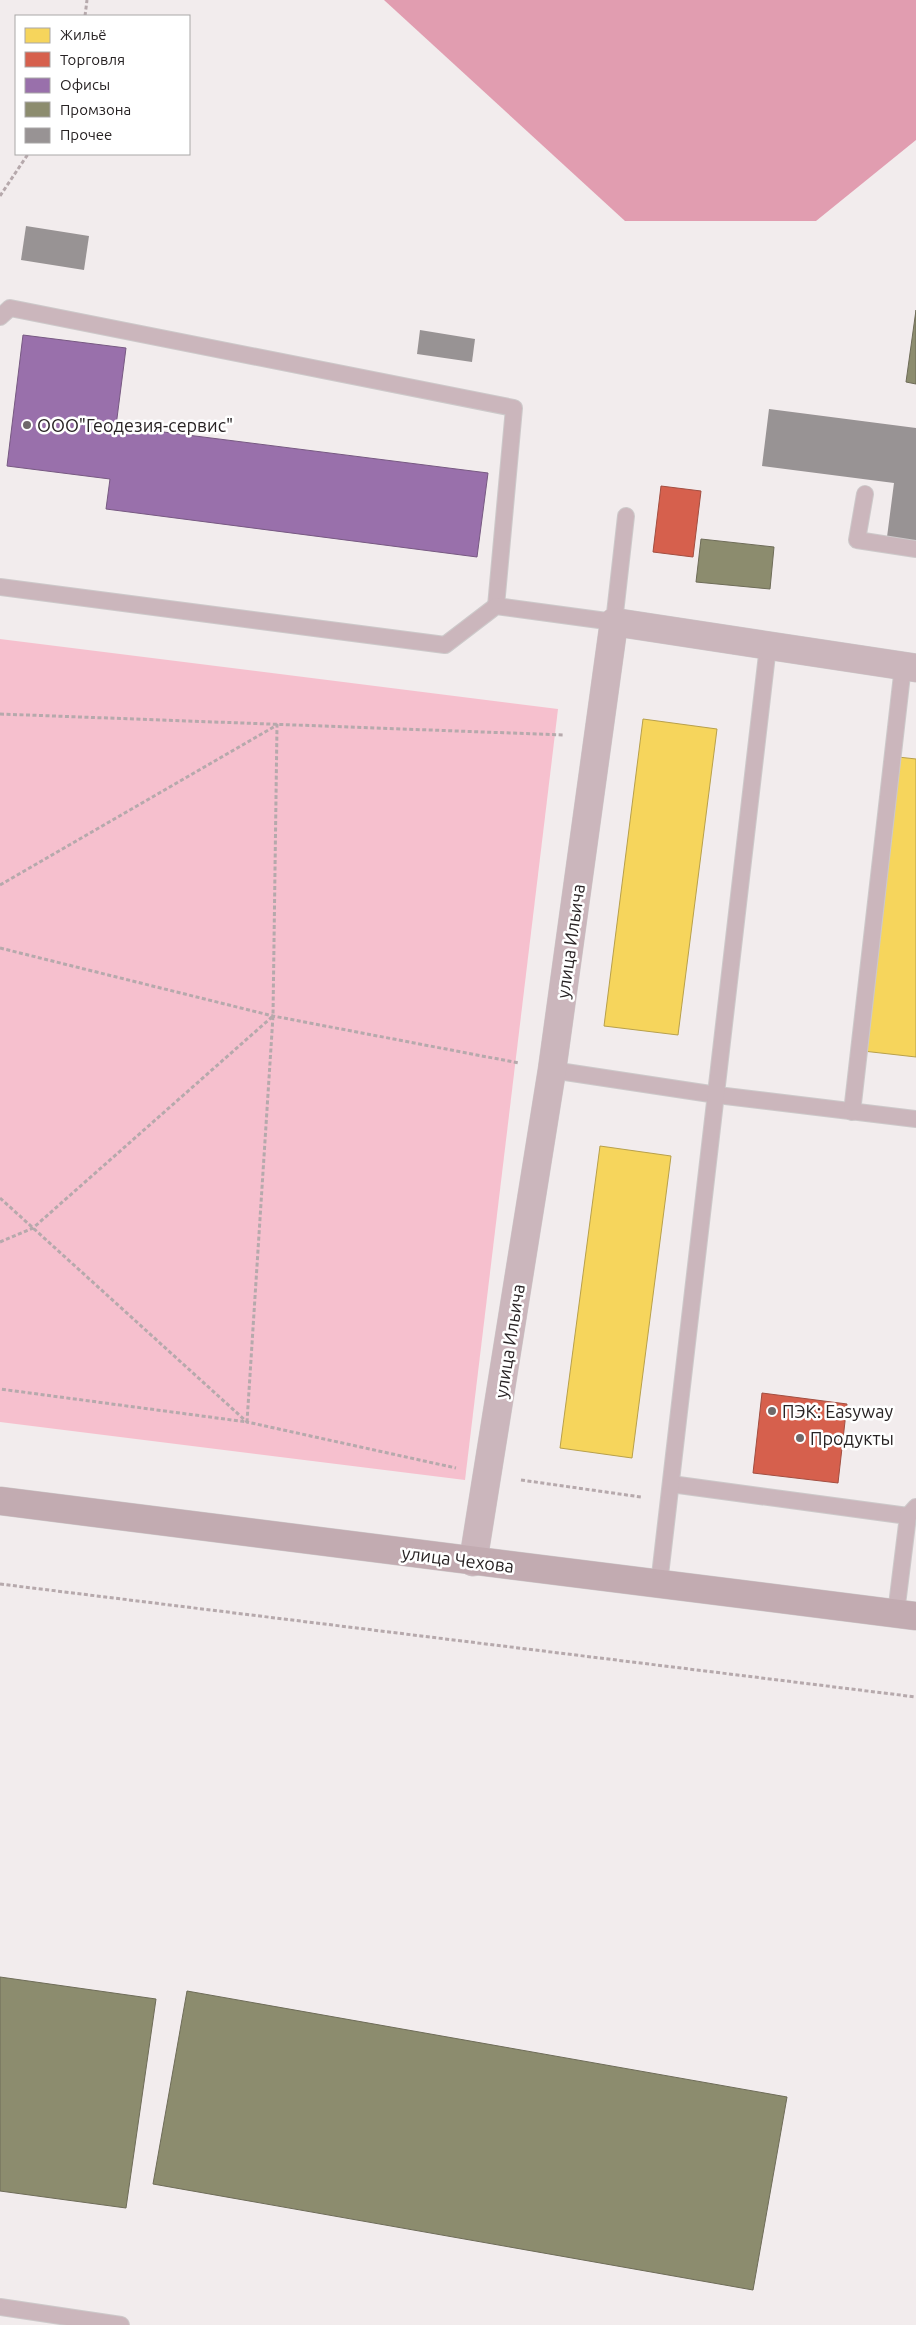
<svg xmlns="http://www.w3.org/2000/svg" width="916" height="2325" viewBox="0 0 916 2325" font-family="Ubuntu,sans-serif">
<style>
.green{fill:#f6c0ce}
.water{fill:#e19db0}
.homes{fill:#f6d55c;stroke:#b8a04b}
.shops{fill:#d6604d;stroke:#a24e41}
.offices{fill:#9970ab;stroke:#775982}
.industry{fill:#8c8c6e;stroke:#6e6c58}
.building{fill:#989394}
.lines{fill:none;stroke-linecap:round;stroke-linejoin:round}
.service-casing{stroke:#cdc9ca;stroke-width:18}
.minor-casing{stroke:#cdc9ca;stroke-width:29}
.secondary-casing{stroke:#cdc9ca;stroke-width:29}
.path{stroke:#b6a9ac;stroke-width:3;stroke-dasharray:4 2.5;stroke-linecap:butt}
.service{stroke:#cbb6bc;stroke-width:16}
.minor{stroke:#cbb6bc;stroke-width:28}
.secondary{stroke:#c2abb1;stroke-width:28}
.poi-dot{fill:#6f696a;stroke:#fff;stroke-width:2}
.labels{text-anchor:middle;dominant-baseline:central;stroke-width:5;stroke-linejoin:round;paint-order:stroke}
.poi-label{font-size:18px;fill:#282324;stroke:#fff;text-anchor:start}
.street-label{font-size:18px;fill:#282324;stroke:#fff}
</style>
<rect width="100%" height="100%" fill="#f2eced"/>
<!-- green -->
<polygon class="green" points="0,639 558,709 465,1480 0,1422"/>
<!-- water -->
<polygon class="water" points="384,0 916,0 916,140 816,221 625,221"/>
<!-- homes -->
<g class="homes">
<polygon points="643,719 717,729 678,1035 604,1026"/>
<polygon points="898,757 916,759 916,1057 863,1051"/>
<polygon points="600,1146 671,1156 632,1458 560,1448"/>
</g>
<!-- shops -->
<g class="shops">
<polygon points="661,486 701,491 693,557 653,552"/>
<polygon points="762,1393 847,1404 838,1483 753,1473"/>
</g>
<!-- offices -->
<polygon class="offices" points="23,335 126,348 116,426 488,473 477,557 106,509 110,479 7,466"/>
<!-- industry -->
<g class="industry">
<polygon points="916,310 916,384 906,382"/>
<polygon points="701,539 774,547 770,589 696,582"/>
<polygon points="0,1977 156,1999 126,2208 0,2191"/>
<polygon points="187,1991 787,2097 753,2290 153,2184"/>
</g>
<!-- building -->
<g class="building">
<polygon points="26,226 89,236 84,270 21,260"/>
<polygon points="420,330 475,339 472,362 417,354"/>
<polygon points="769,409 916,428 916,541 887,537 894,483 762,466"/>
</g>
<g class="lines">
<defs>
<g id="service">
<polyline points="0,317 10,308 514,408 496,606"/>
<polyline points="865,494 857,540 916,549"/>
<polyline points="0,587 445,645 496,606 614,622 626,516"/>
<polyline points="552,1070 717,1095 916,1119"/>
<polyline points="852,1112 903,666"/>
<polyline points="671,1484 908,1516"/>
<polyline points="659,1584 768,646"/>
<polyline points="896,1613 908,1516 916,1507"/>
<polyline points="0,2307 121,2325"/>
</g>
<polyline id="minor" points="473,1562 552,1070 614,622 916,668"/>
<polyline id="secondary" points="0,1501 916,1616"/>
</defs>
<!-- service casing -->
<use href="#service" class="service-casing"/>
<!-- minor casing -->
<use href="#minor" class="minor-casing"/>
<!-- secondary casing -->
<use href="#secondary" class="secondary-casing"/>
<!-- path -->
<g class="path">
<polyline points="85,16 87,0"/>
<polyline points="0,196 28,154"/>
<polyline points="0,714 564,735"/>
<polyline points="0,885 277,725 273,1016 247,1422 0,1389"/>
<polyline points="0,948 273,1016 519,1063"/>
<polyline points="0,1198 247,1422 456,1468"/>
<polyline points="0,1242 33,1228 273,1016"/>
<polyline points="521,1480 641,1497"/>
<polyline points="0,1584 916,1697"/>
</g>
<!-- service -->
<use href="#service" class="service"/>
<!-- minor -->
<use href="#minor" class="minor"/>
<!-- secondary -->
<use href="#secondary" class="secondary"/>
</g>
<!-- markers -->
<g class="poi-dot">
<circle cx="27" cy="425" r="5"/>
<circle cx="772" cy="1411" r="5"/>
<circle cx="800" cy="1438" r="5"/>
</g>
<g class="labels">
<!-- poi labels -->
<g class="poi-label">
<text x="37" y="425">ООО"Геодезия-сервис"</text>
<text x="782" y="1411">ПЭК: Easyway</text>
<text x="810" y="1438">Продукты</text>
</g>
<!-- street labels -->
<g class="street-label">
<text transform="translate(570 941) rotate(-82)">улица Ильича</text>
<text transform="translate(509 1341) rotate(-81)">улица Ильича</text>
<text transform="translate(458 1559) rotate(7)">улица Чехова</text>
</g>
</g>
<!-- legend -->
<rect x="15" y="15" width="175" height="140" fill="#ffffff" stroke="#a9a7a7"/>
<rect x="25" y="28" width="25" height="15" fill="#f6d55c" stroke="#a9a7a7"/>
<text x="60" y="40" font-size="15" fill="#282324">Жильё</text>
<rect x="25" y="52" width="25" height="15" fill="#d6604d" stroke="#a9a7a7"/>
<text x="60" y="65" font-size="15" fill="#282324">Торговля</text>
<rect x="25" y="78" width="25" height="15" fill="#9970ab" stroke="#a9a7a7"/>
<text x="60" y="90" font-size="15" fill="#282324">Офисы</text>
<rect x="25" y="102" width="25" height="15" fill="#8c8c6e" stroke="#a9a7a7"/>
<text x="60" y="115" font-size="15" fill="#282324">Промзона</text>
<rect x="25" y="128" width="25" height="15" fill="#989394" stroke="#a9a7a7"/>
<text x="60" y="140" font-size="15" fill="#282324">Прочее</text>
</svg>
